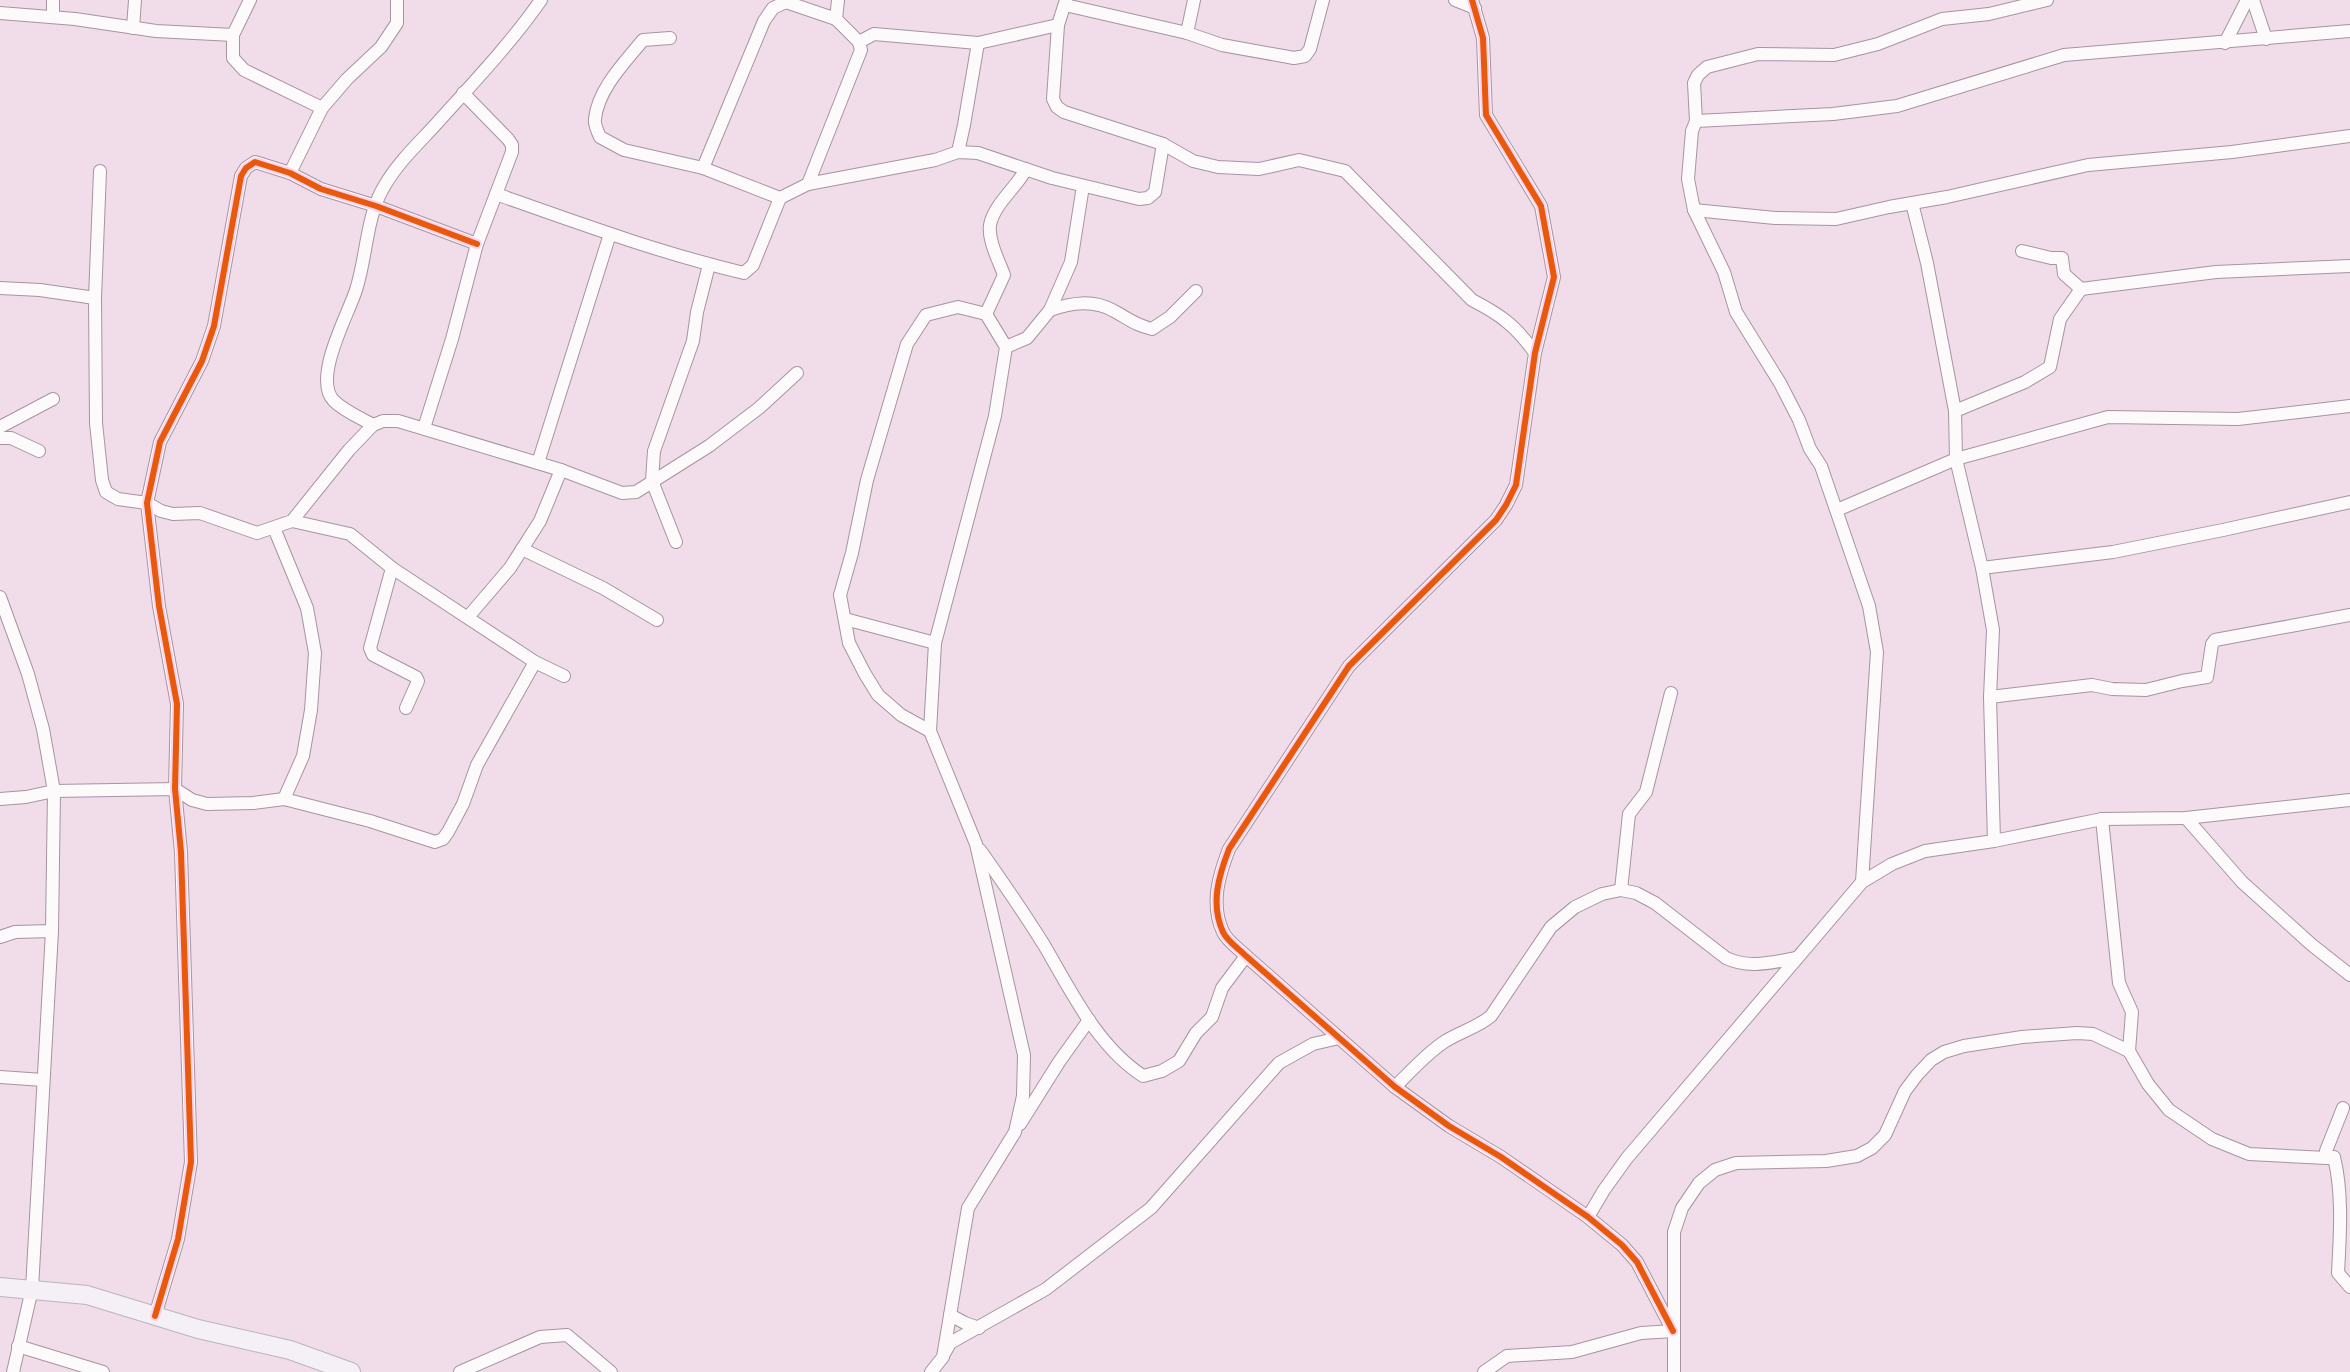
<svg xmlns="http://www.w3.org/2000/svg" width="2350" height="1372" viewBox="0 0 2350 1372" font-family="Signika,sans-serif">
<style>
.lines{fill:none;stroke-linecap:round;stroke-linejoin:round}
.street-casing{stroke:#a5959f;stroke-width:14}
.primary-casing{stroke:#bcb3c0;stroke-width:20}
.street{stroke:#fdfafc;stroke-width:12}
.primary{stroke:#f4f0f6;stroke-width:18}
.cycleway-casing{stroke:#fad3ed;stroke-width:10}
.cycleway{stroke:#e8590c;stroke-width:6}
</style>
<rect width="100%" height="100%" fill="#f1dcea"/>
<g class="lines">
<defs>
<g id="street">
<polyline points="250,0 233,35 233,58 244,70 322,108"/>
<polyline points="838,0 836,19 859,42"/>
<path d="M1066,0L1058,25L1053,99L1057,107L1064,112L1163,144L1193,161L1218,167L1259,169L1299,160L1345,171L1472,300C1501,315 1516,326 1535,353"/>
<polyline points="1455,0 1475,8"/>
<path d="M1472,0L1483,38L1486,115L1541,206L1554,277L1535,353L1516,485L1506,505L1496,520L1349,666L1229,849C1219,875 1210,904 1223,932C1227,941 1239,949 1246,956L1395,1087L1449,1126L1501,1157L1588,1217L1622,1245L1637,1262L1673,1331"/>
<polyline points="2253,0 2266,39"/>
<polyline points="1065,5 1187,33 1222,45 1294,58 1305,56 1310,49 1323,0"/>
<polyline points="0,13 75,19 156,31 233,35"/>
<polyline points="53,17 53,0"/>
<polyline points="133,28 135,0"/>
<polyline points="1187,33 1194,0"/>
<path d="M670,38L643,40C625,62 598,89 595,119C594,125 598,132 600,137L624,150L703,168L780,198"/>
<polyline points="2225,43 2247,0"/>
<polyline points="1696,121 1833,114 1897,106 2064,55 2350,31"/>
<polyline points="958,152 964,125 978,43"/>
<polyline points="703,168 764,21 773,8 786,2 836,19"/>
<polyline points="100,171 95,298 96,423 102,480 106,492 118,499 147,503 161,511 173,514 200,513 257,533 292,521 349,450 373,425 383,421 398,421 561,470 622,493 636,492 709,446 759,408 797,373"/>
<polyline points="290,173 322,108 347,79 381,47 397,23 397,0"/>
<polyline points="808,184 861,50 859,42 874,34 978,43 1058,25"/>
<path d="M496,194C578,223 660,253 744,273L753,265L780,198L808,184L935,160L958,152L978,153L1052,178L1139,199L1148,198L1155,192L1163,144"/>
<polyline points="1912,203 1927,263 1955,411 1956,459 1982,568 1993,630 1990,697 1994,841"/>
<polyline points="1694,210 1775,218 1836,219 1889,207 1947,197 2088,165 2232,152 2350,136"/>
<polyline points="2022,251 2051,258 2062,258 2064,274 2081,289 2216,272 2350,266"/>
<polyline points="0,288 40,290 95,298"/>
<path d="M1050,310C1071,303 1093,299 1114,311C1129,319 1135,325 1152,329L1170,317L1196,291"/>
<path d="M986,314L1004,275C999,261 988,241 990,225C994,204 1017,187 1026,169"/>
<polyline points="1006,347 1027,338 1050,310 1071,262 1083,186"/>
<polyline points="1955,411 2025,382 2050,367 2060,319 2081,289"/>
<path d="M373,425C361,418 344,411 334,401C312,379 348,315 356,290C367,256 366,215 385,185C399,161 420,142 438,122C473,83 511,43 541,0"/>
<polyline points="0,427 53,399"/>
<polyline points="424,428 452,339 477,244 512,152 512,145 508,139 463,93"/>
<polyline points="0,438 11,438 39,451"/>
<polyline points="538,463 610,234"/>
<polyline points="1837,510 1956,459 2108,417 2238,419 2350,406"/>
<polyline points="292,521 350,534 392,568 535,662 564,676"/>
<polyline points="274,528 307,608 315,653 311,710 303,756 284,799"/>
<polyline points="676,542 652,481 654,451 693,341 697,312 709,265"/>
<polyline points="522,549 603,588 657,620"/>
<polyline points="392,568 370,648 373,655 416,677 418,681 406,708"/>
<polyline points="1982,568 2113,552 2223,530 2350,502"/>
<polyline points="0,597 28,674 43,729 54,791 52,931 32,1289 13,1372"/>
<polyline points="468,617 510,568 540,521 561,470"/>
<polyline points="845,619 935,643 995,416 1006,347 986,314 958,307 926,315 907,344 867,480 852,553 840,595 849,643 865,674 878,695 901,715 930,731"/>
<polyline points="1990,697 2092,685 2112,689 2146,690 2182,681 2207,677 2212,644 2215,640 2350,615"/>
<polyline points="0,799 26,797 54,791 175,789 192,800 207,804 253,803 284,799 370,821 435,842 443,839 448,832 463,804 477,765 535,662"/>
<polyline points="2186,818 2242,882 2312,945 2350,975"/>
<polyline points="2102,819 2119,983 2132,1012 2129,1051"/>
<path d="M980,850C1002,881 1024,913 1044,945C1071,991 1097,1046 1143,1076L1162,1071L1179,1061L1196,1033L1212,1017L1222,988L1246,956"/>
<polyline points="1862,882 1877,652 1869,606 1821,466 1810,449 1799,420 1780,383 1736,312 1724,272 1694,210 1688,179 1692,131 1696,121 1694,83 1698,75 1707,67 1758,54 1834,55 1878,44 1942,19 1989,14 2047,0"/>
<polyline points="1621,890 1629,814 1646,792 1671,693"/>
<polyline points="0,937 15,932 52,931"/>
<polyline points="0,1077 43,1080"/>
<path d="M1395,1087C1411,1071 1426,1054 1444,1042C1459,1032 1477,1028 1491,1016L1551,927L1575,907L1602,894L1621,890L1636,893L1655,903L1726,958C1749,969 1773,962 1797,958"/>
<polyline points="1020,1124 1059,1062 1089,1020"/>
<path d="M2327,1158L2334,1157C2343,1194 2340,1235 2338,1273L2350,1287"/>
<polyline points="1588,1217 1604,1190 1627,1158 1862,882 1892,864 1925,851 1994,841 2102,819 2186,818 2350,800"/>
<polyline points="950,1315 965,1323 979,1328"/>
<polyline points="155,1316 178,1239 191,1162 181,852 175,789 177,704 159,606 147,503 160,442 202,361 214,326 241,176 246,168 255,162 290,173 321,189 376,206 477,244"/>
<polyline points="18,1346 103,1372"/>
<polyline points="945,1352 950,1343 1046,1289 1151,1208 1279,1063 1313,1044 1339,1038"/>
<polyline points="460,1372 540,1337 567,1335 611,1372"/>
<polyline points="931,1372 943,1357 968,1208 1015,1132 1023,1096 1024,1055 976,844 930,731 935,643"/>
<polyline points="1484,1372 1507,1356 1572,1352 1641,1333 1673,1331"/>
<polyline points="1674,1372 1674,1232 1682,1208 1699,1183 1715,1170 1736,1163 1826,1161 1857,1156 1872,1148 1885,1135 1905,1091 1917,1075 1931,1060 1944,1052 1964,1046 2022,1037 2077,1033 2093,1034 2129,1051 2148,1084 2169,1110 2212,1139 2249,1154 2327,1158 2326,1151 2343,1108"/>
</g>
<polyline id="primary" points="0,1287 87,1295 198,1329 290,1350 351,1372"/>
</defs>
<!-- street casing -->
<use href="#street" class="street-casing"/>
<!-- primary casing -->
<use href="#primary" class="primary-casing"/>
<!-- street -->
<use href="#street" class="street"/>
<!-- primary -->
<use href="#primary" class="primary"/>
<defs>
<g id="cycleway">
<path d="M1472,0L1483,38L1486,115L1541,206L1554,277L1535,353L1516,485L1506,505L1496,520L1349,666L1229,849C1219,875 1210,904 1223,932C1227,941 1239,949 1246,956L1395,1087L1449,1126L1501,1157L1588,1217L1622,1245L1637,1262L1673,1331"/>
<polyline points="155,1316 178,1239 191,1162 181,852 175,789 177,704 159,606 147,503 160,442 202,361 214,326 241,176 246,168 255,162 290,173 321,189 376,206 477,244"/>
</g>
</defs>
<!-- cycleway casing -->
<use href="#cycleway" class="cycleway-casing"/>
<!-- cycleway -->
<use href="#cycleway" class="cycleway"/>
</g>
</svg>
